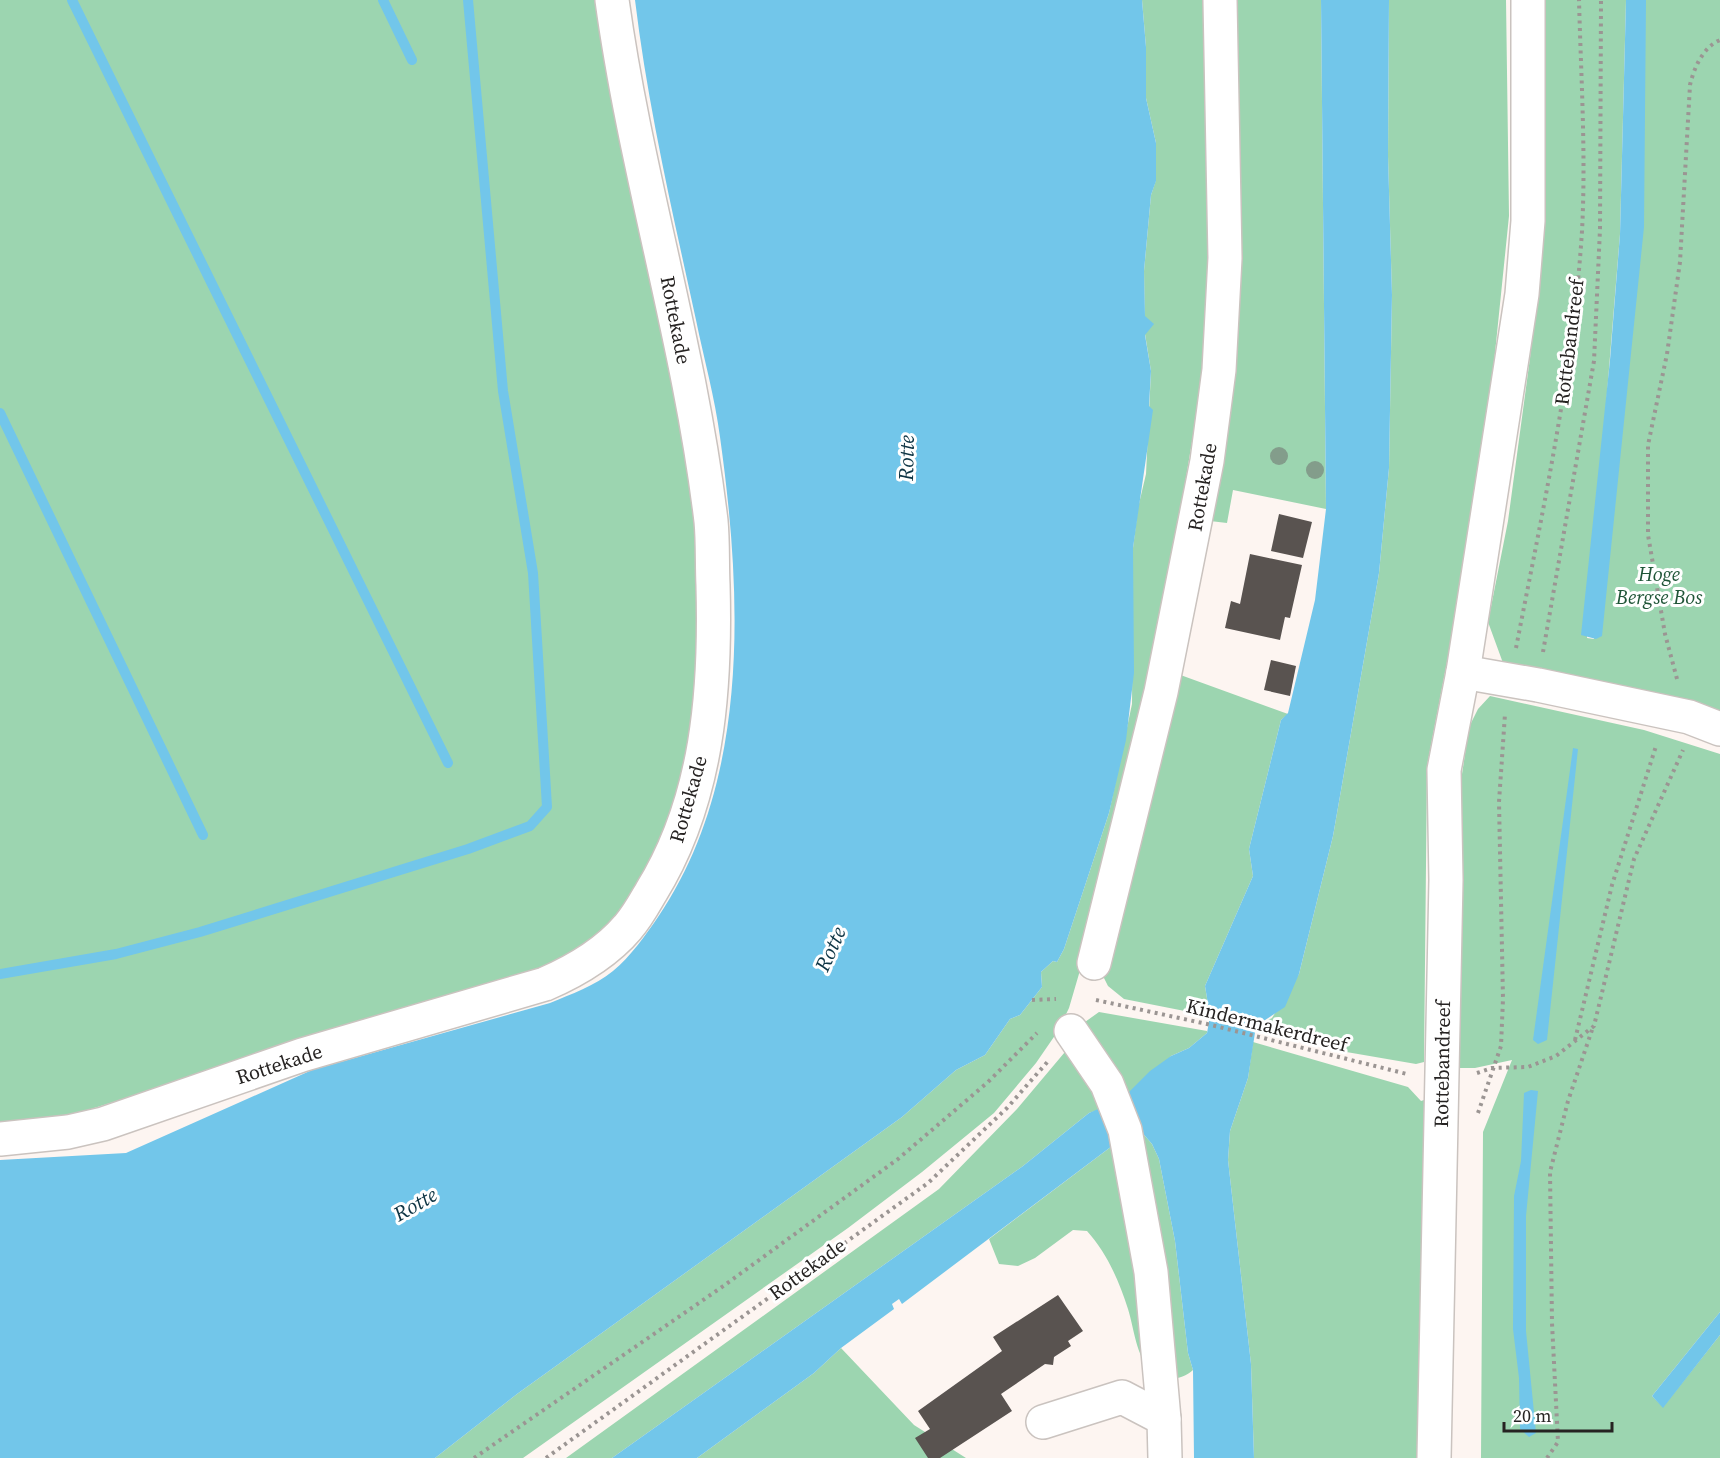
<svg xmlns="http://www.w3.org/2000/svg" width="1720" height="1458" viewBox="0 0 1720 1458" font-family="'Source Serif 4',serif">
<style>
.green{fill:#9cd5b0}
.water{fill:#72c6ea}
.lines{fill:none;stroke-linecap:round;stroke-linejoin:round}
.stream{stroke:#72c6ea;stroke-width:10}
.building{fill:#595350}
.minor-casing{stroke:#cac3bf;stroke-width:36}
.path{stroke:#9b9593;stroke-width:4;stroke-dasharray:3 4.5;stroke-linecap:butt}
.minor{stroke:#fff;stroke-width:33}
.tree{fill:#839d8b}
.labels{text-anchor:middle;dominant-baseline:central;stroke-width:6;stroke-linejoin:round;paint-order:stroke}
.street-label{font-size:20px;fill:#262322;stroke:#fff}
.park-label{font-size:20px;font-style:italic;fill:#1f5537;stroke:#fff}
.water-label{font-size:21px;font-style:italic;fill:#0d3444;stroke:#fff}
</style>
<rect width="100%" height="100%" fill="#fdf5f1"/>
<!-- green -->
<g class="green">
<polygon points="0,0 601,0 659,292 697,532 702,619 692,750 664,838 623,911 602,932 557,964 62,1118 0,1128"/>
<polygon points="1142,0 1211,0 1214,313 1168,583 1107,878 1069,1008 1058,1031 1036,1063 994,1113 922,1172 848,1228 523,1458 435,1458 517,1394 902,1117 956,1070 985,1055 1010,1019 1020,1015 1042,987 1041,972 1053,961 1057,962 1064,949 1109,813 1132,704 1133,548 1138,508 1146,474 1151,371 1145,334 1144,271 1151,195 1156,180 1156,143 1146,98 1146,47"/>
<polygon points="1227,0 1321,0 1326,509 1233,490 1227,523 1210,521"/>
<polygon points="1389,0 1506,0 1509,216 1486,441 1466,563 1427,766 1424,1062 1416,1064 1329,1049 1256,1026 1272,1018 1299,974 1333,836 1379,573 1389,468 1392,295 1388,156"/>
<polygon points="1543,0 1626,0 1620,234 1587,638 1594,639 1632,227 1634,0 1720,0 1720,718 1503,663 1488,622 1508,521 1530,358 1543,220"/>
<polygon points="1175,673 1288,714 1281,720 1249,849 1253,876 1205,986 1210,1016 1124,999 1108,986 1102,974"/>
<polygon points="1490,696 1644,730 1720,754 1720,1312 1652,1396 1663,1407 1720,1335 1720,1458 1481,1458 1483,1132 1512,1060 1475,1068 1455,1068 1458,801 1469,727 1478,709"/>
<polygon points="1099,1012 1207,1031 1207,1033 1189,1048 1171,1056 1131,1111 1081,1032 1085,1022"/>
<polygon points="1253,1042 1408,1087 1421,1101 1424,1100 1422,1458 1254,1458 1251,1364 1228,1160 1230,1131 1248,1078"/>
<polygon points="1070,1046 1115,1120 1095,1111 1089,1113 1023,1166 612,1458 566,1458 939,1189 1017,1109"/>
<path d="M1133,1122L1152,1144L1159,1159L1175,1241L1188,1353L1193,1370C1182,1380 1163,1383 1151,1371C1136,1356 1134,1328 1128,1309C1119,1281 1107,1253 1087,1231L1073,1230L1035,1258L1018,1266L999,1264L989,1239L1116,1143Z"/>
<polygon points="841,1348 914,1425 966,1458 697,1458 814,1373"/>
</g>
<!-- water -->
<g class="water">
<path d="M635,0H1142L1146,47V98L1156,143V181L1151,195L1144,271L1145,316L1154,324L1145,335L1151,371L1149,406L1153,410L1133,548L1134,673L1126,740L1109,813L1064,949L1057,962L1053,961L1041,972L1042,987L1020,1015L1010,1019L985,1055L956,1070L902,1117L517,1394L435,1458H0V1160L126,1153L312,1070L550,1003C571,994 595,986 613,971C631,956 645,936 658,917C751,781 742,594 720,437C715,398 704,359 696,320C673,214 648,108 635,0Z"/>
<polygon points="1321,0 1389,0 1388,155 1392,295 1389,468 1379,573 1333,836 1299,974 1285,1007 1256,1026 1248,1078 1230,1131 1228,1160 1251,1364 1254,1458 1194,1458 1193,1370 1188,1353 1175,1241 1159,1159 1152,1144 1133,1122 1116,1143 902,1304 899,1299 892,1304 894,1309 841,1348 814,1373 697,1458 612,1458 1023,1166 1089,1113 1098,1109 1111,1119 1130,1111 1129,1092 1150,1071 1171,1056 1189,1048 1207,1033 1210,1016 1205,986 1253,876 1249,849 1281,720 1288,713 1315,600 1326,509"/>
<polygon points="1626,0 1646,0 1644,227 1602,636 1596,639 1581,635 1610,360 1620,234"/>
<polygon points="1573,748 1578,749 1547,1040 1538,1044 1533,1040"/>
<polygon points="1531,1090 1538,1091 1526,1216 1526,1331 1536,1433 1529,1437 1520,1429 1519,1378 1513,1329 1514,1196 1521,1161 1524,1093"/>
<polygon points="1720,1312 1720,1335 1663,1408 1652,1396"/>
</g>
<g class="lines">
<!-- stream -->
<g class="stream">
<polyline points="72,0 448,763"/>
<polyline points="383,0 412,60"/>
<polyline points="0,413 203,835"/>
<polyline points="0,974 116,954 200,932 468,849 530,826 547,807 533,573 503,391 468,0"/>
</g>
</g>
<!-- building -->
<g class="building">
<polygon points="1279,514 1312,522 1303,558 1271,551"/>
<polygon points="1250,554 1302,565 1290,618 1285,617 1280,640 1225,628 1231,601 1240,604"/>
<polygon points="1271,660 1296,666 1290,696 1264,690"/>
<polygon points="1058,1295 1083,1331 1068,1341 1071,1346 1054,1357 1053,1365 1045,1364 1001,1394 1012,1411 940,1458 928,1458 915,1438 930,1429 918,1411 1002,1351 993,1337"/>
</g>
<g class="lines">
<defs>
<g id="minor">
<polyline points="1463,672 1538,685 1689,717 1720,729"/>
<polyline points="1094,963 1161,692 1207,461 1219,370 1225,258 1220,0"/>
<polyline points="1071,1031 1107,1084 1125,1130 1151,1272 1164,1419"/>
<path d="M0,1139L68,1132L103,1124L302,1055L545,984C575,971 606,953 628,927C637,917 644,904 651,892C708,800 716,690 713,585C712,564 713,542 711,521C690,345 636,175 612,0"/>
<polyline points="1043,1422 1122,1397 1164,1419 1165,1458"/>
<polyline points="1434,1458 1446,880 1444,770 1463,672 1522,294 1528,221 1528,0"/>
</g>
</defs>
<!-- minor casing -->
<use href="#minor" class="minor-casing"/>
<!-- path -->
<g class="path">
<path d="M1516,648C1543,509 1573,372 1582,231C1586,155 1581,77 1579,0"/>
<polyline points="1543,652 1594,361 1600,229 1601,0"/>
<path d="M1677,679L1665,634L1648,535V445L1667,354L1680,262L1690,85C1694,68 1703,47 1720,40"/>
<polyline points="1032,1000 1056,999"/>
<polyline points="1096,1000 1207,1024 1407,1074"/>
<polyline points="1575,1040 1612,885 1656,746"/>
<polyline points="1477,1073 1492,1068 1528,1067 1556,1056 1594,1026 1634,859 1683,750"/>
<polyline points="1478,1113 1501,1046 1503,999 1499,802 1505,714"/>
<polyline points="474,1458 722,1287 898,1159 988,1082 1037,1033"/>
<polyline points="546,1458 928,1183 1007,1108 1050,1059"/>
<polyline points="1547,1458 1558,1442 1552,1323 1550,1172 1568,1101 1593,1027"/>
</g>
<!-- minor -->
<use href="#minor" class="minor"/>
</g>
<!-- trees -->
<g class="tree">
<circle cx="1279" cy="456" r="9"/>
<circle cx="1315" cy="470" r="9"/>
</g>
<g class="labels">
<!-- street labels -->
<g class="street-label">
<text transform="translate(676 320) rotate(79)">Rottekade</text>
<text transform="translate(1569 342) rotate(-83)">Rottebandreef</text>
<text transform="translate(1202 487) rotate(-80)">Rottekade</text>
<text transform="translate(688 799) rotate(-74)">Rottekade</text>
<text transform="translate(1267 1025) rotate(14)">Kindermakerdreef</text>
<text transform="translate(279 1064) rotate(-18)">Rottekade</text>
<text transform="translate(1442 1064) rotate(-89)">Rottebandreef</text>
<text transform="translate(807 1269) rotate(-36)">Rottekade</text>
</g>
<!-- park labels -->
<g class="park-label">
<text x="1659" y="574">Hoge<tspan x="1659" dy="23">Bergse Bos</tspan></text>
</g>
<!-- water labels -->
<g class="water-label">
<text transform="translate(906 458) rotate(-89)">Rotte</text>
<text transform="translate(830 949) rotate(-66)">Rotte</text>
<text transform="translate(415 1204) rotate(-30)">Rotte</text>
</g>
</g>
<!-- scale -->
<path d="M1504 1422v9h108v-9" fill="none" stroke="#262322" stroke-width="3"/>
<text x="1513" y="1422" font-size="18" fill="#262322" stroke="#ffffff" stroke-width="4.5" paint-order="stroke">20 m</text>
</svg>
